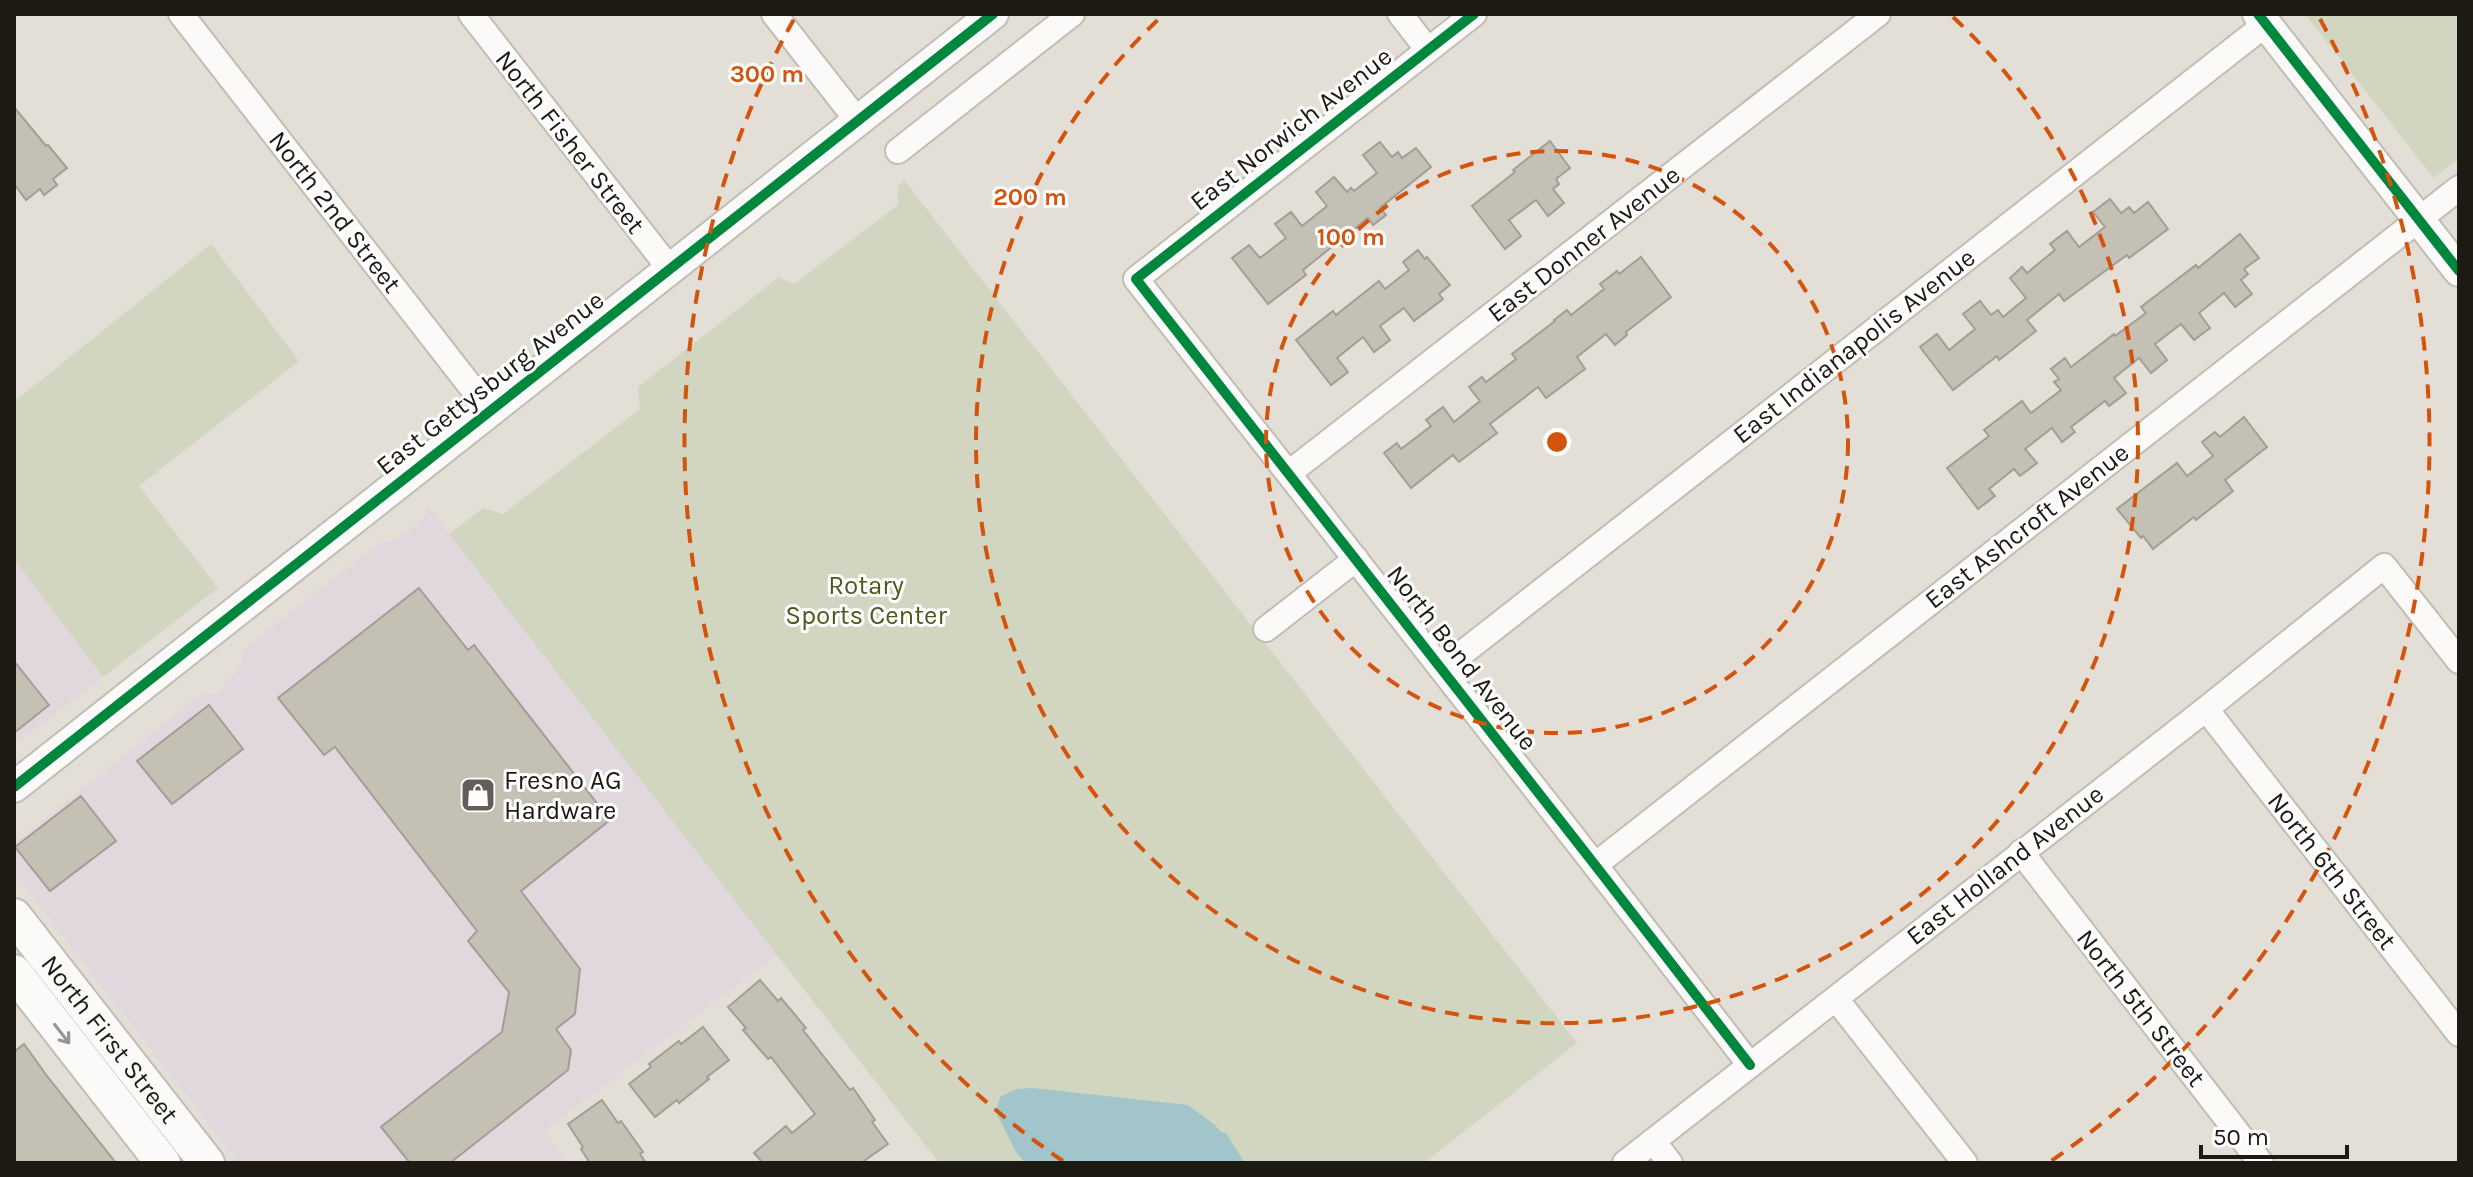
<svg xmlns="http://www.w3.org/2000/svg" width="2473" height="1177" viewBox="0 0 2473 1177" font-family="Karla,sans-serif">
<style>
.commercial{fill:#e1d8de}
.green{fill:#d2d6c0}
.water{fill:#a1c5cb}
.building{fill:#c4c0b4;stroke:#a29e97;stroke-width:2}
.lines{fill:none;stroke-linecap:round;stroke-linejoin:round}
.minor-casing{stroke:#bfbdb5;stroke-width:28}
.tertiary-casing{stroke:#bfbdb5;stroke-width:34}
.secondary-casing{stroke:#bfbdb5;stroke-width:38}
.minor{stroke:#fbfaf9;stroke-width:24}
.tertiary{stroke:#fbfaf9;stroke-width:30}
.secondary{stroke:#fbfaf9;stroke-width:34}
.cycleway-casing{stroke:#fff;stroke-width:15}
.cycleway{stroke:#00873e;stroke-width:10}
.oneway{stroke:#979592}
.ring{fill:none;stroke:#d4530d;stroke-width:4;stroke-dasharray:14 10}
.labels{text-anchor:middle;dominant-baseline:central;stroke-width:6;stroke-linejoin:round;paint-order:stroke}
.street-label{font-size:26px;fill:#1d1a14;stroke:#fff}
.park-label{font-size:26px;fill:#4b5a1b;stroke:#fff}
.poi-label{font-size:26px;fill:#1d1a14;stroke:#fff;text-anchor:start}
.centre{fill:#d4530d;stroke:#fff;stroke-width:4}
.ring-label{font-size:24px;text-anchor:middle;font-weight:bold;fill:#d4530d;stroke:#fff;stroke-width:6;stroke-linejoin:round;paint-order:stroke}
</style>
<rect width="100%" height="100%" fill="#e3dfd6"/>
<!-- commercial -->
<g class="commercial">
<polygon points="428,506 777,955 544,1131 569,1163 239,1163 14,873 14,843 204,692 218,693 242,663 244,649 382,541 397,540 424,518"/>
<polygon points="14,559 103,677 14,745"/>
</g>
<!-- green -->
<g class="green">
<polygon points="2305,14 2459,14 2459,158 2434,178"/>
<polygon points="904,180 1577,1043 1424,1163 939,1163 449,534 483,508 503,514 640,409 638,387 779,277 794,284 898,205 898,186"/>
<polygon points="211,244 299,361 139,486 218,588 103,677 14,559 14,402"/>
</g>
<!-- water -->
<polygon class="water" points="1033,1088 1188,1105 1215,1125 1221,1132 1226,1133 1245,1163 1025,1163 1016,1152 996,1112 1000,1097 1016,1089"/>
<!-- building -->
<g class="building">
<polygon points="14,107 46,146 48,145 67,168 53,179 57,185 44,195 40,189 26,200 14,184"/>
<polygon points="1550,141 1570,168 1556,179 1559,184 1553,189 1564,203 1548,216 1536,200 1509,220 1521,236 1505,249 1472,206 1515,172 1513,170"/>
<polygon points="1380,142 1392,157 1398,152 1402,158 1416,148 1431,167 1380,208 1386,215 1373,225 1368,218 1303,270 1306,275 1268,304 1232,258 1249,245 1260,258 1286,238 1275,224 1291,212 1302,226 1327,206 1316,192 1334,177 1347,192 1351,188 1354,191 1377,173 1363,155"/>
<polygon points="2110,199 2121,213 2129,207 2134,213 2148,202 2168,229 2129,258 2127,255 2064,301 2059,294 2027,320 2036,331 1999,360 1997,356 1953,390 1920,347 1937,334 1949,350 1975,329 1963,314 1980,301 1991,315 1998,310 2003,317 2026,298 2010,278 2022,267 2027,273 2055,250 2050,244 2067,231 2079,247 2105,227 2093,212"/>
<polygon points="2240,234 2259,258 2244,269 2248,274 2241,280 2252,294 2235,307 2224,293 2199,313 2210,328 2194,340 2181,324 2155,344 2167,360 2151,373 2139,358 2114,378 2126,393 2109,406 2105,401 2071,427 2075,432 2062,442 2052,428 2025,449 2037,463 2020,476 2014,469 1989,489 1995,496 1978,509 1947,468 1989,436 1984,430 2022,401 2031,413 2061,390 2054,382 2059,379 2051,369 2065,358 2071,367 2114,334 2115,336 2146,313 2141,307 2196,265 2198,268"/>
<polygon points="1418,250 1425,259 1427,257 1450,285 1439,294 1443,299 1414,321 1404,308 1380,326 1390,340 1374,352 1363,337 1337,358 1348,372 1331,385 1296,340 1333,311 1336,315 1379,281 1385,289 1409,270 1403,262"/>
<polygon points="1641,257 1671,297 1626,332 1627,335 1615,345 1606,334 1577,357 1585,369 1546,398 1538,387 1490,424 1497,433 1459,462 1453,455 1411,488 1384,453 1397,443 1401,449 1431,426 1426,420 1443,407 1454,422 1480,401 1469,387 1482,377 1486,382 1516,359 1512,354 1555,321 1554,320 1567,310 1571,315 1604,289 1600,284 1617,271 1619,274"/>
<polygon points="2244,417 2267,447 2225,480 2233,491 2196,520 2194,517 2153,549 2143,536 2141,538 2117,509 2177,463 2187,476 2213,456 2202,442 2215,432 2220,437"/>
<polygon points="419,588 468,650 474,645 610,820 521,891 580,969 575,1014 556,1029 571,1050 568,1070 450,1163 410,1163 381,1127 502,1032 509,992 468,941 477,931 335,747 324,755 278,698"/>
<polygon points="14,661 49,705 14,733"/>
<polygon points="209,705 243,749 172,804 137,761"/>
<polygon points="81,796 116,841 50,891 15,847"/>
<polygon points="760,980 778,1001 781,998 806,1028 803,1030 850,1090 853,1088 875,1120 872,1122 888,1144 861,1163 763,1163 754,1153 786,1126 792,1133 815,1114 771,1057 768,1059 743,1030 746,1028 728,1007"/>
<polygon points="703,1027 729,1060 707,1077 709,1079 679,1103 677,1100 655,1117 629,1084 651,1067 649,1064 679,1041 681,1044"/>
<polygon points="24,1044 47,1076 116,1163 14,1163 14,1052"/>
<polygon points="602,1100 618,1123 621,1121 643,1152 640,1154 646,1163 590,1163 581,1149 583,1147 568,1124"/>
</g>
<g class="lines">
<defs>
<g id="minor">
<polyline points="181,14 489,410"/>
<polyline points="471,14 670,269"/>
<polyline points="774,14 857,120"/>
<polyline points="1400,14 1428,50"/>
<polyline points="1474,14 1136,279 1595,865 1750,1065"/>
<polyline points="898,151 1072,14"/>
<polyline points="1289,473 1878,14"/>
<polyline points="1266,629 1356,559"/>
<polyline points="1442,669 2266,24"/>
<polyline points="2206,709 2459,1034"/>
<polyline points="2021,852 2261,1163"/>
<polyline points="1595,865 2459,188"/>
<polyline points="1836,999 1965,1163"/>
<polyline points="1653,1141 1670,1163"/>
<polyline points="1625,1163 2206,709 2384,566 2459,661"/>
</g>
<g id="tertiary">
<polyline points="2258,14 2459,271"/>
<polyline points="14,787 993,14"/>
</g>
<g id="secondary">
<path id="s1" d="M14,916L207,1163"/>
<polyline points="14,972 163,1163"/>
</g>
</defs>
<!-- minor casing -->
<use href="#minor" class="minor-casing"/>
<!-- tertiary casing -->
<use href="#tertiary" class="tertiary-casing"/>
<!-- secondary casing -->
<use href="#secondary" class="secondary-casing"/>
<!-- minor -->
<use href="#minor" class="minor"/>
<!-- tertiary -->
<use href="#tertiary" class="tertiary"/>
<!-- secondary -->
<use href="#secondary" class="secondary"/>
<defs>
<g id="cycleway">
<polyline points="1474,14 1136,279 1595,865 1750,1065"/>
<polyline points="2258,14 2459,271"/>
<polyline points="14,787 993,14"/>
</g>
</defs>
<!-- cycleway casing -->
<use href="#cycleway" class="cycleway-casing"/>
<!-- cycleway -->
<use href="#cycleway" class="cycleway"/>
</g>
<!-- one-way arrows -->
<defs><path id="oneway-shaft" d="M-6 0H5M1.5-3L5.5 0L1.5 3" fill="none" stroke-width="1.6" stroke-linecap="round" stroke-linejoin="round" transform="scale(2)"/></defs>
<use class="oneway" href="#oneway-shaft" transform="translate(62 1034) rotate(52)"/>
<!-- distance rings -->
<g class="ring">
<circle cx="1557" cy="442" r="291"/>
<path d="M1953 17A581 581 0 1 1 1161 17"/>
<path d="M1063 1161A872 872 0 0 1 794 19M2320 19A872 872 0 0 1 2051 1161"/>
</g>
<!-- icons -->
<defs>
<symbol id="shop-square" viewBox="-11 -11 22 22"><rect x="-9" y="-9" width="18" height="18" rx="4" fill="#625f58" stroke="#fff"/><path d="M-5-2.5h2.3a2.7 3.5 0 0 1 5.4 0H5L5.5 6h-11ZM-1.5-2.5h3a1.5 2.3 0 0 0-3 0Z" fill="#fff"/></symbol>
</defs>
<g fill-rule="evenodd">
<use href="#shop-square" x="458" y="775" width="40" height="40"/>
</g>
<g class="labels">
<!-- street labels -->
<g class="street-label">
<text transform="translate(1291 129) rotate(-38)">East Norwich Avenue</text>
<text transform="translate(570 142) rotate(52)">North Fisher Street</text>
<text transform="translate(335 212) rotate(52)">North 2nd Street</text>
<text transform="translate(1584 244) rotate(-38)">East Donner Avenue</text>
<text transform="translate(1854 346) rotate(-38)">East Indianapolis Avenue</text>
<text transform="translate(490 383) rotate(-38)">East Gettysburg Avenue</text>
<text transform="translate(2027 526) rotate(-38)">East Ashcroft Avenue</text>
<text transform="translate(1462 658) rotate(52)">North Bond Avenue</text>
<text transform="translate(2005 865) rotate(-38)">East Holland Avenue</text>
<text transform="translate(2332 871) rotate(52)">North 6th Street</text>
<text transform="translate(2141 1008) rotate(52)">North 5th Street</text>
<text stroke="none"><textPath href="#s1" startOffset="156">North First Street</textPath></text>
</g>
<!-- park labels -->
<g class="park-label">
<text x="866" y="585">Rotary<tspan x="866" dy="30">Sports Center</tspan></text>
</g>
<!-- poi labels -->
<g class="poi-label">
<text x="504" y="780">Fresno AG<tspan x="504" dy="30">Hardware</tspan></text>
</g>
</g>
<circle cx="1557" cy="442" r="12" class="centre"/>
<g class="ring-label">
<text x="767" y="82">300 m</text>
<text x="1030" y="205">200 m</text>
<text x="1351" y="245">100 m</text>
</g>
<!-- border -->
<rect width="2473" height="1177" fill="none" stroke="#1d1a14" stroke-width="32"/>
<!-- scale -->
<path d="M2201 1145v12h146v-12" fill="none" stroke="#1d1a14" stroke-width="4"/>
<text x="2213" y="1145" font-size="24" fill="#1d1a14" stroke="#ffffff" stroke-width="6" paint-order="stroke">50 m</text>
</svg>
